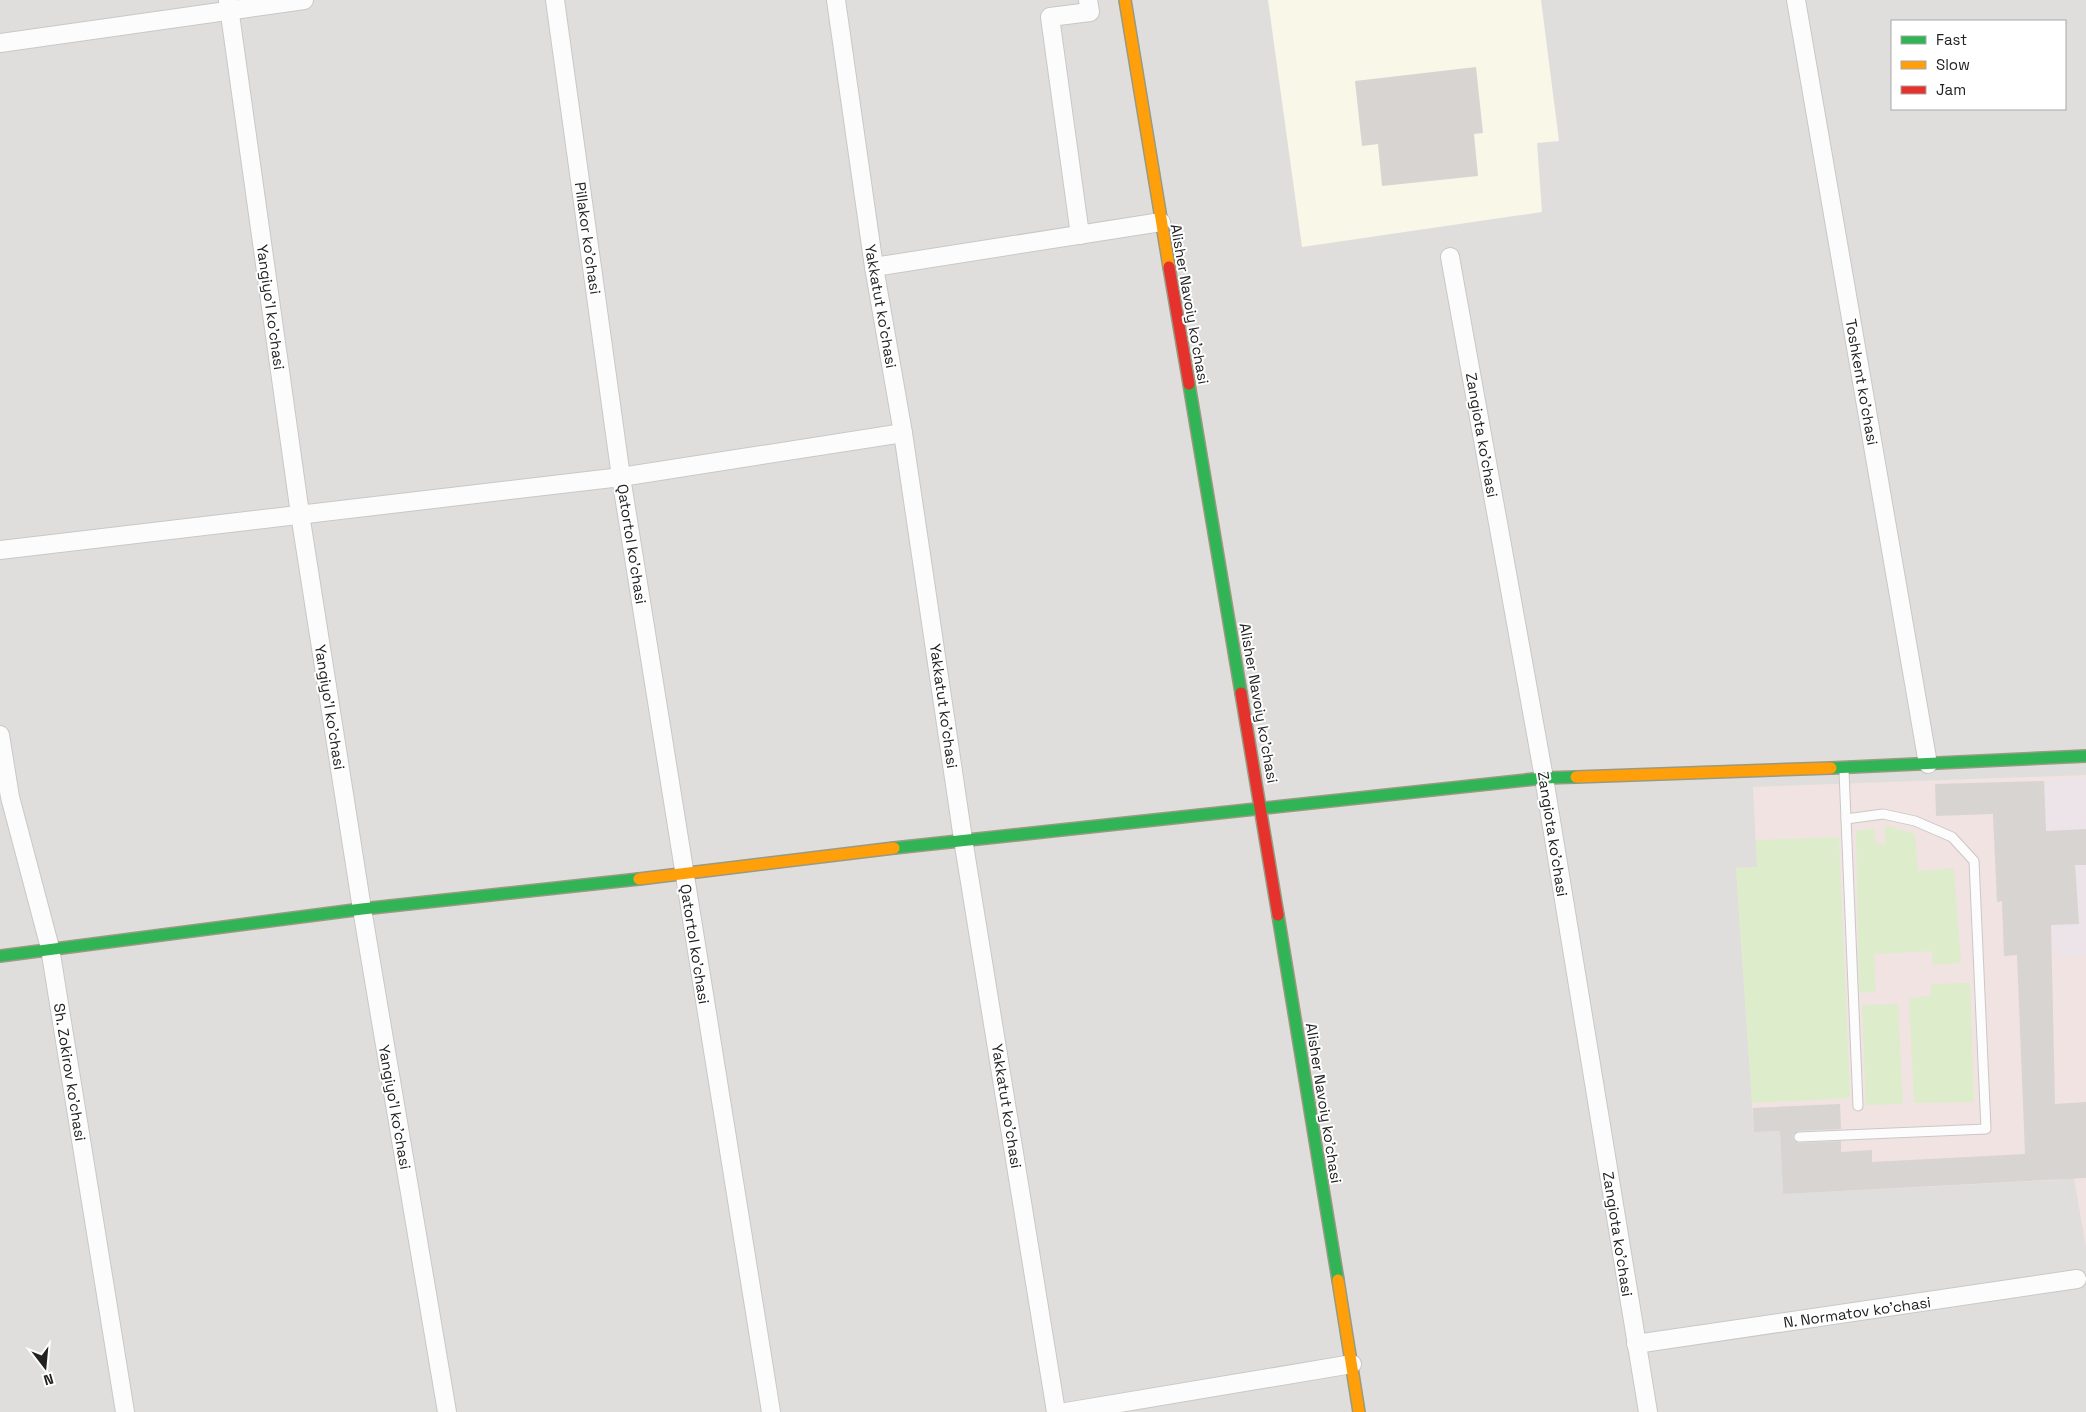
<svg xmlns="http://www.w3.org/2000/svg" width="2086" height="1412" viewBox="0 0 2086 1412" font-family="'Space Grotesk',sans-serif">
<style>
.residential{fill:#dfdedc;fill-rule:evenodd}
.commercial{fill:#f1e3e1}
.industrial{fill:#ede4e9}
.education{fill:#f8f7e8}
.grass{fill:#ddeccb}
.building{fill:#d7d4d2}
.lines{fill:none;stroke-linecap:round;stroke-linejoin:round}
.lane-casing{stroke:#c9c8c7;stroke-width:11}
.street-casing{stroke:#c9c8c7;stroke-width:20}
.fast-casing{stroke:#999a82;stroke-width:14}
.slow-casing{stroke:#999a82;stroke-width:14}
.jam-casing{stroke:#999a82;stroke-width:14}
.lane{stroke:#fdfcfc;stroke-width:9}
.street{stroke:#fdfcfc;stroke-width:18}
.fast{stroke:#30b455;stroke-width:11}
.slow{stroke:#ff9f0a;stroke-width:11}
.jam{stroke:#e5322d;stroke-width:11}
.labels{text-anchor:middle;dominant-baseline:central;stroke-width:4;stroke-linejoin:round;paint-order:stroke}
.street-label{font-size:15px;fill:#222;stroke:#fff}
</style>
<rect width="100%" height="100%" fill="#f0eeeb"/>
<!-- residential -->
<path class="residential" d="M0,0H2086V1412H0ZM1892,21H2065V109H1892Z"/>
<!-- commercial -->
<polygon class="commercial" points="2086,775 2086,1247 2070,1156 2056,1153 2058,1180 1783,1194 1780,1131 1754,1132 1736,868 1757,867 1753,787"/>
<!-- industrial -->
<polygon class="industrial" points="2086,778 2086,955 2053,957 2044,781"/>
<!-- education -->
<polygon class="education" points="1268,0 1541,0 1559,141 1537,143 1542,212 1302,247"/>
<!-- grass -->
<g class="grass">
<polygon points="1885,825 1915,834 1918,871 1954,868 1961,963 1933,965 1932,951 1874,954 1876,991 1859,993 1856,831 1874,828 1876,844 1885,845"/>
<polygon points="1839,837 1850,1098 1752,1103 1736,868 1757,867 1756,840"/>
<polygon points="1970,983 1974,1102 1914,1103 1909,998 1931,996 1931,984"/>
<polygon points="1898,1004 1903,1104 1866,1105 1862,1005"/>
</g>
<!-- building -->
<g class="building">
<polygon points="1476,67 1483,133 1474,134 1478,176 1382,186 1378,144 1362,146 1355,81"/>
<polygon points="2044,781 2046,831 2086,829 2086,865 2075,865 2079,924 2051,925 2055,1104 2086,1102 2086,1178 1783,1194 1780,1131 1754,1132 1753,1108 1840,1104 1841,1129 1798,1131 1793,1135 1794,1140 1799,1143 1841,1141 1841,1152 1872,1150 1872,1162 2025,1154 2017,955 2004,956 2002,901 1997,902 1993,814 1936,816 1935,784"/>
</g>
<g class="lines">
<defs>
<g id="lane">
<polyline points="1844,771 1858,1106"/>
<polyline points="1799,1137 1986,1129 1974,861 1952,837 1915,821 1883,814 1846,819"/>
</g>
<g id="street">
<polyline points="228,0 300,514 362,909 447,1412"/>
<polyline points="555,0 621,477 771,1412"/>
<polyline points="836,0 874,267 903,433 963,839 1056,1412"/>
<polyline points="1796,0 1928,764"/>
<polyline points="0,43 304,0"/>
<polyline points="1080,235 1050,17 1090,12 1088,0"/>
<polyline points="1450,257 1544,778 1648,1412"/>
<polyline points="874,267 1161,222"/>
<polyline points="0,550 621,477 903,433"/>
<polyline points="0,735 10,797 50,948 125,1412"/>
<polyline points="1636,1344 2077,1279"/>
<polyline points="1066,1412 1352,1364"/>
</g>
<g id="fast">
<polyline points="1189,384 1241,693"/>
<polyline points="1831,768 2086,756"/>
<polyline points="894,848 1544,778 1576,777"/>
<polyline points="1278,915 1338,1280"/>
<polyline points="0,956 362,909 639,879"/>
</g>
<g id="slow">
<polyline points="1125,0 1169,267"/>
<polyline points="1576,777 1831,768"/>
<polyline points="639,879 894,848"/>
<polyline points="1338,1280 1359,1412"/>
</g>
<g id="jam">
<polyline points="1169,267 1189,384"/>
<polyline points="1241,693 1278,915"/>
</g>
</defs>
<!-- lane casing -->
<use href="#lane" class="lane-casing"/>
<!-- street casing -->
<use href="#street" class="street-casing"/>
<!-- fast casing -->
<use href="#fast" class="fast-casing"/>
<!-- slow casing -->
<use href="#slow" class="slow-casing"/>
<!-- jam casing -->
<use href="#jam" class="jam-casing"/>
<!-- lane -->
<use href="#lane" class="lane"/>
<!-- street -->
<use href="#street" class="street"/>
<!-- fast -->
<use href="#fast" class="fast"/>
<!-- slow -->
<use href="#slow" class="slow"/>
<!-- jam -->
<use href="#jam" class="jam"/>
</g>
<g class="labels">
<!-- street labels -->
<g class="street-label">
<text transform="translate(588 238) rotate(82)">Pillakor ko'chasi</text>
<text transform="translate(1190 304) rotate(80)">Alisher Navoiy ko'chasi</text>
<text transform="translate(881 306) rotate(80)">Yakkatut ko'chasi</text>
<text transform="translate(271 307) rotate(82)">Yangiyo'l ko'chasi</text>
<text transform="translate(1862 382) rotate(80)">Toshkent ko'chasi</text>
<text transform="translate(1482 435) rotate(80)">Zangiota ko'chasi</text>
<text transform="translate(632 544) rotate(81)">Qatortol ko'chasi</text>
<text transform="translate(1259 703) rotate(80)">Alisher Navoiy ko'chasi</text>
<text transform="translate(944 706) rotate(82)">Yakkatut ko'chasi</text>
<text transform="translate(330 707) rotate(81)">Yangiyo'l ko'chasi</text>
<text transform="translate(1553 834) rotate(81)">Zangiota ko'chasi</text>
<text transform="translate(695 944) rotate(81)">Qatortol ko'chasi</text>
<text transform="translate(70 1072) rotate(81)">Sh. Zokirov ko'chasi</text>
<text transform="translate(1324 1103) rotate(81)">Alisher Navoiy ko'chasi</text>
<text transform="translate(1007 1106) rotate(81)">Yakkatut ko'chasi</text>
<text transform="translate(395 1107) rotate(80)">Yangiyo'l ko'chasi</text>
<text transform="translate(1618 1234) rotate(81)">Zangiota ko'chasi</text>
<text transform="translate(1857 1312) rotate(-8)">N. Normatov ko'chasi</text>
</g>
</g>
<!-- legend -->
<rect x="1891" y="20" width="175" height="90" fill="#ffffff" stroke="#a7a7a7"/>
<rect x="1901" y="36" width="25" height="8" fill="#30b455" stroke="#a7a7a7"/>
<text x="1936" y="45" font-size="15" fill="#222222">Fast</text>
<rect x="1901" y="61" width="25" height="8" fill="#ff9f0a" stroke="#a7a7a7"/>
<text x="1936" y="70" font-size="15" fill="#222222">Slow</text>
<rect x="1901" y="86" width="25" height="8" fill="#e5322d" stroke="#a7a7a7"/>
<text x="1936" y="95" font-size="15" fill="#222222">Jam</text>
<!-- north arrow -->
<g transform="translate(45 1367) rotate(164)" stroke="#ffffff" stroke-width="4" paint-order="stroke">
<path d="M0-4L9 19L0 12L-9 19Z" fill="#222222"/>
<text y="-8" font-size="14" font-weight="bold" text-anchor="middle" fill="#222222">N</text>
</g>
</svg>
